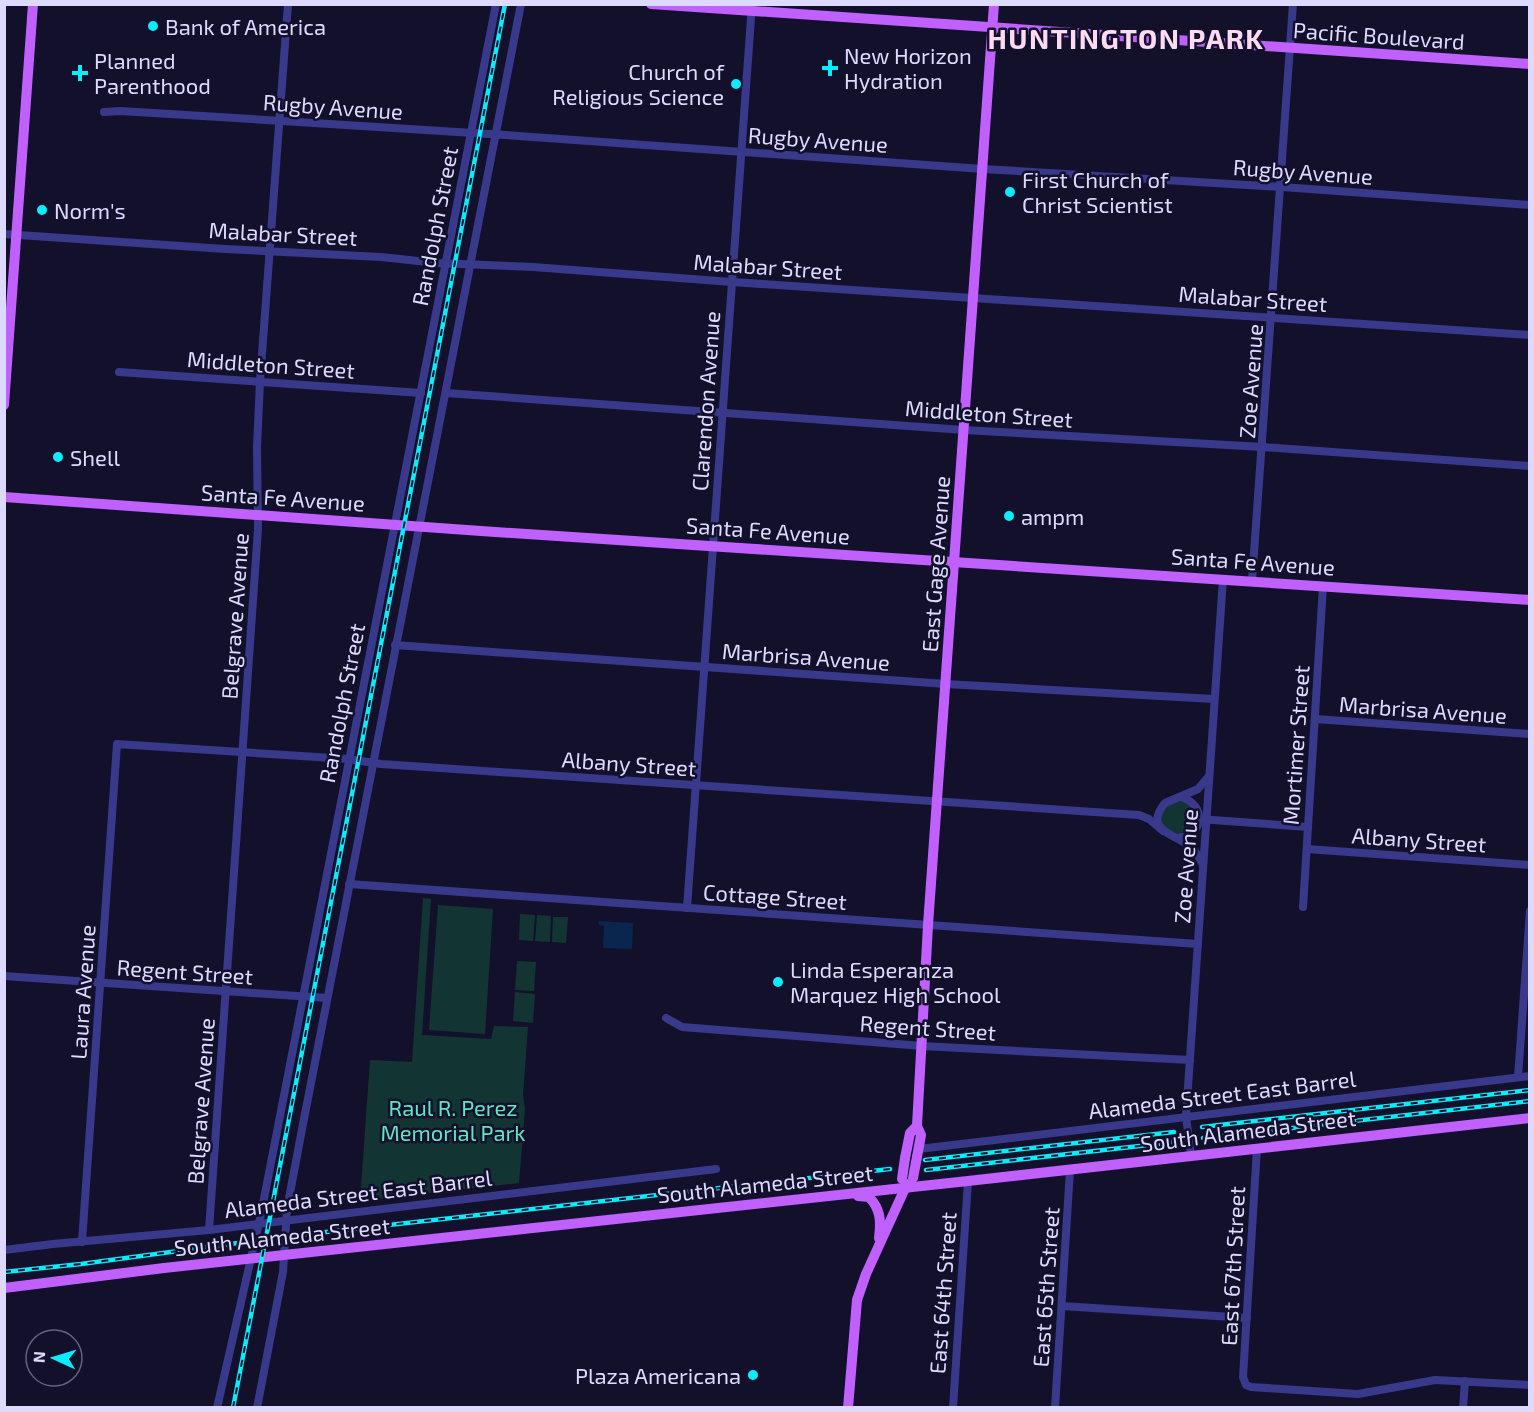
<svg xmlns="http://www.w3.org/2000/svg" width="1534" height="1412" viewBox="0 0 1534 1412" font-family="'Exo 2',sans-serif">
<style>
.green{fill:#123533}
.water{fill:#0a264f}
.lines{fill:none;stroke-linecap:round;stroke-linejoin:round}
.minor{stroke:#39398c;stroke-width:8}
.major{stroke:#bf60ff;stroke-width:10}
.rail-casing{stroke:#05eeff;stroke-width:4.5}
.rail{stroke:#13102b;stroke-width:2;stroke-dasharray:7;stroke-linecap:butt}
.major-bridge{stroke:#bf60ff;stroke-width:10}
.poi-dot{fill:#05eeff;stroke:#13102b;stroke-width:2}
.labels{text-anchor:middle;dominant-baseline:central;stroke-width:5;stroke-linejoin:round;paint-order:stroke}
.poi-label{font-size:22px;fill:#ddd9ff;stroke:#13102b;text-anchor:start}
.street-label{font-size:22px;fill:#ddd9ff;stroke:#13102b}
.park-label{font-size:22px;fill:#5fe6c0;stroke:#13102b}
.district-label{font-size:28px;font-weight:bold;letter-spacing:1.5px;fill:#ffdbf3;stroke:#13102b}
</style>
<rect width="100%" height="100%" fill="#13102b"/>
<!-- green -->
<g class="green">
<circle cx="1178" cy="818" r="17"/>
<polygon points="423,898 431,899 422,1035 491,1039 494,1026 528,1027 523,1095 525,1109 519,1183 360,1201 370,1060 412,1062"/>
<polygon points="438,905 493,909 485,1034 429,1030"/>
<polygon points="520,914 535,915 533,941 519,940"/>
<polygon points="537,915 551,916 550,942 535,941"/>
<polygon points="553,917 568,917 566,943 552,942"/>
<polygon points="517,961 536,962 534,991 515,990"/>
<polygon points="515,992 535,994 533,1023 513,1021"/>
</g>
<!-- water -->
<polygon class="water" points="599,921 633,923 632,949 603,948 604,926 599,925"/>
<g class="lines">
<!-- minor -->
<g class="minor">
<polyline points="104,112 120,111 203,116 505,135 983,169 1282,187 1530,205"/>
<polyline points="4,234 225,249 381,257 437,263 533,267 732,282 1530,335"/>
<polyline points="119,372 421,393"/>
<polyline points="446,393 964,430 1263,447 1530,466"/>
<polyline points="1252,581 1293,4"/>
<polyline points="395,645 946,684 1214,699"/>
<polyline points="1315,719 1530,734"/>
<polyline points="1199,819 1308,827"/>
<path d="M1177,838C1205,836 1207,805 1181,797"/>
<polyline points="1307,849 1530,865"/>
<path d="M1203,865C1200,859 1197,853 1193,849C1180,835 1141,832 1165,803L1198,789L1209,776"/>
<polyline points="349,884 1198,944"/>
<polyline points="1303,907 1323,586"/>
<polyline points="687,908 752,4"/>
<polyline points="4,976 327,998"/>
<polyline points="666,1018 682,1027 922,1046 1190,1060"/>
<polyline points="1518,1077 1530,911"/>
<polyline points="1257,1148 1243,1377 1246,1385 1251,1387 1358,1394 1435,1380 1530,1385"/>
<polyline points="919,1149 1530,1076"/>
<polyline points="1191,1156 1186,1116 1223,579"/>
<polyline points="209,1230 258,529 257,447 260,381 288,4"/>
<polyline points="82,1242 117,744 348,759 381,764 1139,815 1149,819 1163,831"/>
<polyline points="4,1250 53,1244 209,1230 716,1169"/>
<polyline points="1062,1306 1247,1318"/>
<polyline points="217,1408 261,1214 496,4"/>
<polyline points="257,1408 283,1272 287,1209 303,1124 521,4"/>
<polyline points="953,1408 968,1181"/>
<polyline points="1055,1408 1070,1170"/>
<polyline points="1463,1408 1465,1381"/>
</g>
<!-- major -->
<g class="major">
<polyline points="651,4 1530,64"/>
<polyline points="4,405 33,4"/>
<polyline points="4,497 481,531 1530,600"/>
<polyline points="917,1157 921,1135 917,1126 928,925 994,4"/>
<polyline points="905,1158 910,1133 917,1126"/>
<path d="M858,1196L869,1197C881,1209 881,1222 879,1238"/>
<polyline points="4,1288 164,1268 968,1181 1530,1118"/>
<polyline points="848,1408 857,1300 866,1274 907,1184"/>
</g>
<defs>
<g id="rail">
<polyline points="1202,1127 1530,1090"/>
<polyline points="1203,1138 1530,1101"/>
<polyline points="925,1160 1174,1132"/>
<polyline points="926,1170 1175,1142"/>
<polyline points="299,1235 890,1169"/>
<polyline points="4,1272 81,1264 238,1243"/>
<polyline points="233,1408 505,4"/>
</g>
</defs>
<!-- rail casing -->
<use href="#rail" class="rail-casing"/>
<!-- rail -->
<use href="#rail" class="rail"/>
<!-- major-bridge -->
<g class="major-bridge">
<polyline points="913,1178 917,1157"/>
<polyline points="902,1179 905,1158"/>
</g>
</g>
<!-- markers -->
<g class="poi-dot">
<circle cx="153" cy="26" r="6"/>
<path d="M827 59h6v6h6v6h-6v6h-6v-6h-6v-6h6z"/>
<path d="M77 64h6v6h6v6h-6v6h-6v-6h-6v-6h6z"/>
<circle cx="736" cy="84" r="6"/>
<circle cx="1010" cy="192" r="6"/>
<circle cx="42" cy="210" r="6"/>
<circle cx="58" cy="457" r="6"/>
<circle cx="1009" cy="516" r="6"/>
<circle cx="778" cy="982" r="6"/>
<circle cx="753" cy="1375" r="6"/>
</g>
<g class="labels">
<!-- poi labels -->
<g class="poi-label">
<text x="165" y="26">Bank of America</text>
<text x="844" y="55">New Horizon<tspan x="844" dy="25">Hydration</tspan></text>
<text x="94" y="60">Planned<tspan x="94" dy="25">Parenthood</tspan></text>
<text x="724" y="71" text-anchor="end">Church of<tspan x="724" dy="25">Religious Science</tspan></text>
<text x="1022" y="179">First Church of<tspan x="1022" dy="25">Christ Scientist</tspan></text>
<text x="54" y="210">Norm's</text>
<text x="70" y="457">Shell</text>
<text x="1021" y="516">ampm</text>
<text x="790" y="969">Linda Esperanza<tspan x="790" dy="25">Marquez High School</tspan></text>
<text x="741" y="1375" text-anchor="end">Plaza Americana</text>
</g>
<!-- street labels -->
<g class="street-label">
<text transform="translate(1379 35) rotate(4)">Pacific Boulevard</text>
<text transform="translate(333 106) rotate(4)">Rugby Avenue</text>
<text transform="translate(818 139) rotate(4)">Rugby Avenue</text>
<text transform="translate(1303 171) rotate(4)">Rugby Avenue</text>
<text transform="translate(434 226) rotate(-79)">Randolph Street</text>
<text transform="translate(283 233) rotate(3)">Malabar Street</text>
<text transform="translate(768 266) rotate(4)">Malabar Street</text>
<text transform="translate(1253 298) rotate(4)">Malabar Street</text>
<text transform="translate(271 364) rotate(4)">Middleton Street</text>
<text transform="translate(1250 381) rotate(-86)">Zoe Avenue</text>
<text transform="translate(705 401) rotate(-86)">Clarendon Avenue</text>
<text transform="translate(989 413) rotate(4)">Middleton Street</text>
<text transform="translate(283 497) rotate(4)">Santa Fe Avenue</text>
<text transform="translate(768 530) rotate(4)">Santa Fe Avenue</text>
<text transform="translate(1253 561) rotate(4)">Santa Fe Avenue</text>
<text transform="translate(935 564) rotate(-86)">East Gage Avenue</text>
<text transform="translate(234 616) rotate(-86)">Belgrave Avenue</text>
<text transform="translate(806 656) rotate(4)">Marbrisa Avenue</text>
<text transform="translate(341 703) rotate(-79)">Randolph Street</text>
<text transform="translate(1423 709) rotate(4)">Marbrisa Avenue</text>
<text transform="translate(1295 745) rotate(-86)">Mortimer Street</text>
<text transform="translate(629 763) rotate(4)">Albany Street</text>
<text transform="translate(1419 839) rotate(4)">Albany Street</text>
<text transform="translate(1185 866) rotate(-86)">Zoe Avenue</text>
<text transform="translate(775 896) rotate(4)">Cottage Street</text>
<text transform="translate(185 971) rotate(4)">Regent Street</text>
<text transform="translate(82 992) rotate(-86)">Laura Avenue</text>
<text transform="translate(928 1027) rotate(4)">Regent Street</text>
<text transform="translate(1222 1094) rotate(-7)">Alameda Street East Barrel</text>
<text transform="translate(200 1101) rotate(-86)">Belgrave Avenue</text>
<text transform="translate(1248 1130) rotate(-7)">South Alameda Street</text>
<text transform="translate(765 1183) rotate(-6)">South Alameda Street</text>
<text transform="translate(358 1193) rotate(-7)">Alameda Street East Barrel</text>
<text transform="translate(282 1236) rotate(-6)">South Alameda Street</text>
<text transform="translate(1232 1266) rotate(-87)">East 67th Street</text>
<text transform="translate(1045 1287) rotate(-86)">East 65th Street</text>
<text transform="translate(942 1293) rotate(-86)">East 64th Street</text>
</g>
<!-- park labels -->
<g class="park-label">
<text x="453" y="1107">Raul R. Perez<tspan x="453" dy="25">Memorial Park</tspan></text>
</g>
<!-- district labels -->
<g class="district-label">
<text x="1126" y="38">HUNTINGTON PARK</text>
</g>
</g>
<!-- border -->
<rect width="1534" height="1412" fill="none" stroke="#ddd9ff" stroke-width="12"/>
<!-- north arrow -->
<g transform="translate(54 1358) rotate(274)"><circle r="28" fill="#13102b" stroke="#646080" stroke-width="1.5"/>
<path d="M0-4.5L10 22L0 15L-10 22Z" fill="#05eeff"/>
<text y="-9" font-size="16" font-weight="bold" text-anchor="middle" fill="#ddd9ff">N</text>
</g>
</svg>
